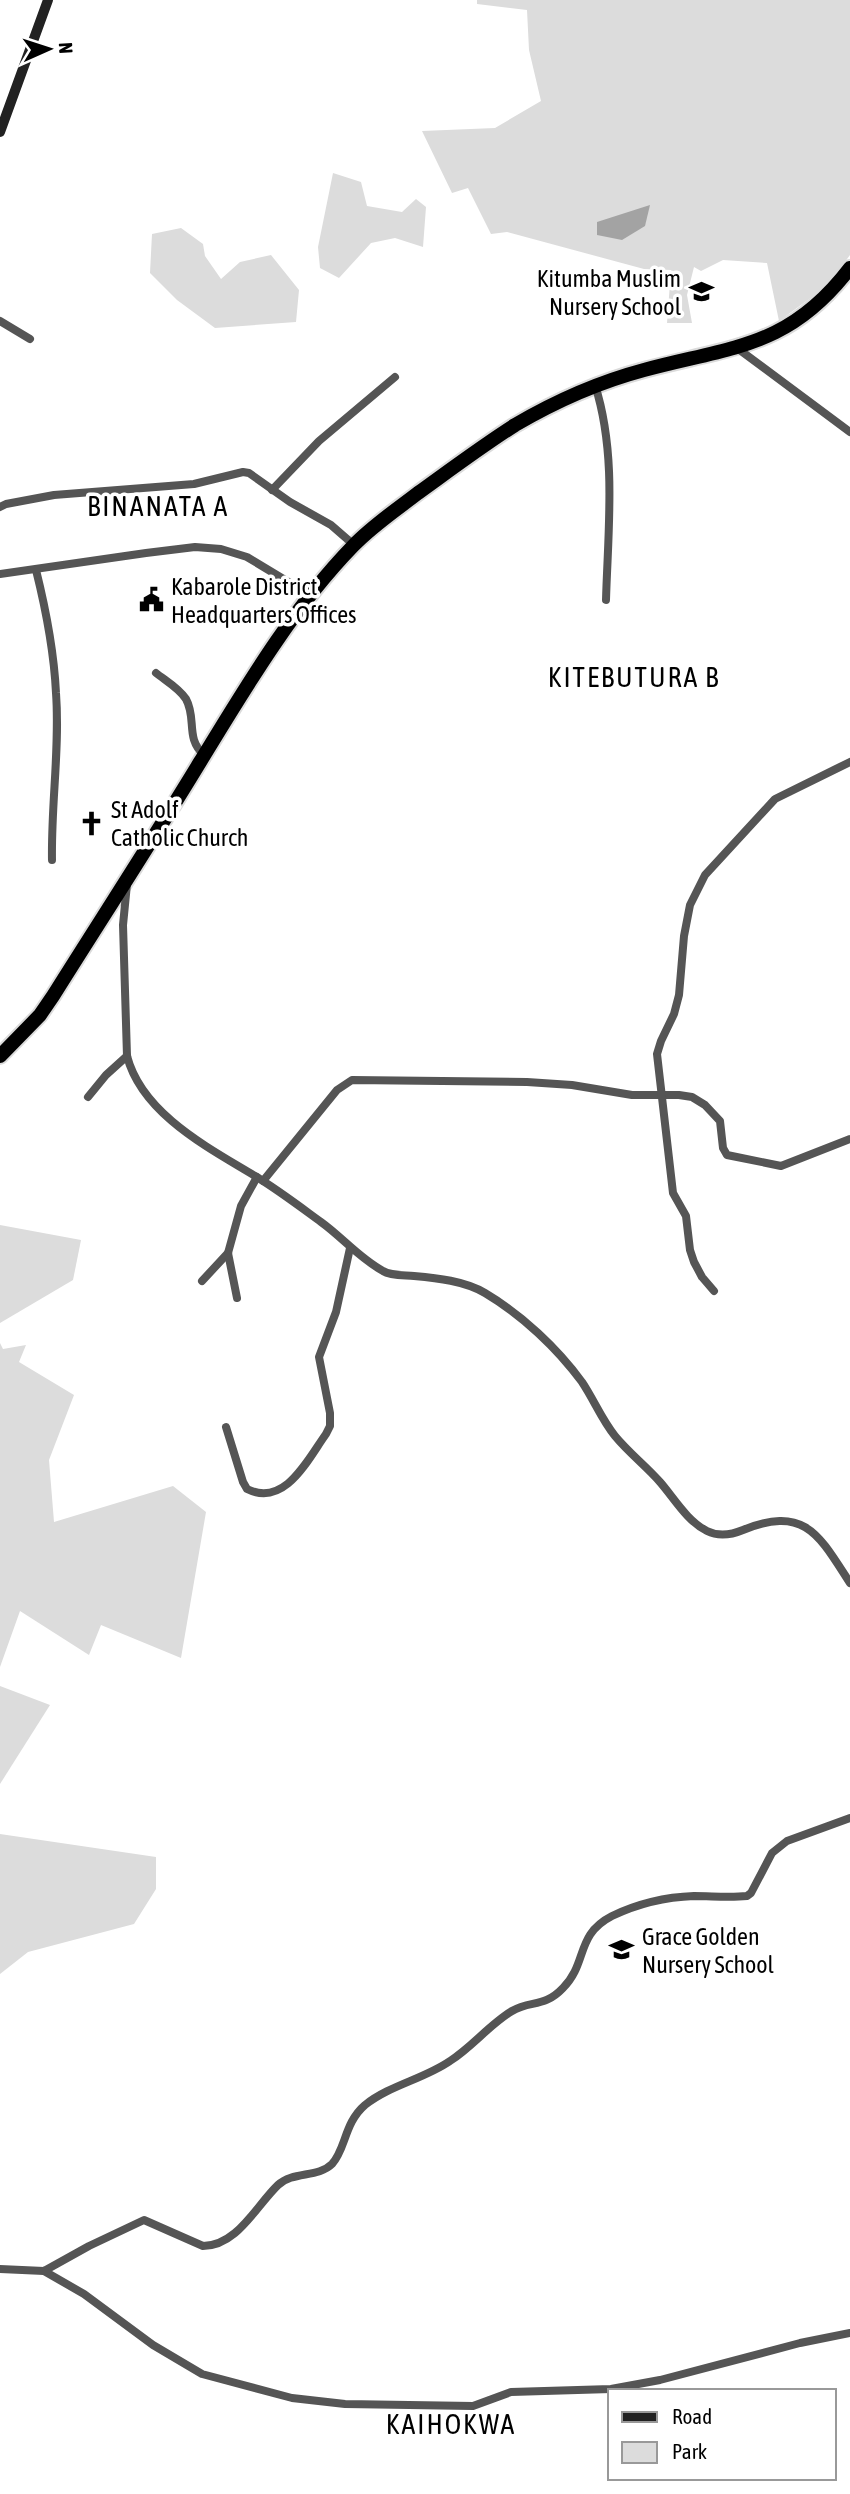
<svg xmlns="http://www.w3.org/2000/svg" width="850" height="2494" viewBox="0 0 850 2494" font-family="'Asap Condensed',sans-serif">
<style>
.green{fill:#dcdcdc}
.water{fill:#a3a3a3}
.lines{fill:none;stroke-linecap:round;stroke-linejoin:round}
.highway-casing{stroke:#dbdbdb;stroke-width:18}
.street{stroke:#555;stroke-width:8}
.secondary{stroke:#222;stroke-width:10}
.highway{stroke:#000;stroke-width:14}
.labels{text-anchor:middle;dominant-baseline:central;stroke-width:7;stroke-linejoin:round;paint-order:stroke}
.poi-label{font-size:24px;fill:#000;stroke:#fff;text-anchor:start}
.quarter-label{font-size:28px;letter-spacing:2px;fill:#000;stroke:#fff}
</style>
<rect width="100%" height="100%" fill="#fff"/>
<!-- green -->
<g class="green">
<polygon points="477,0 850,0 850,255 827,286 779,321 767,263 723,260 701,271 694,267 687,295 692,323 667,323 671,270 644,269 507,232 491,234 468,188 452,193 422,131 495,128 541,101 529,50 527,10 477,4"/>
<polygon points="333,173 361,182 367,206 402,212 416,199 426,207 423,247 395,238 371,243 339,278 320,268 318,247"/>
<polygon points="181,228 203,244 205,256 221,279 240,262 271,255 299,290 296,322 215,328 177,300 150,273 152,234"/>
<polygon points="0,1225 81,1240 73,1280 0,1323"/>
<polygon points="0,1343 3,1349 26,1345 19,1362 74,1395 49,1460 54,1522 173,1486 206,1512 181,1658 101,1625 89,1655 20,1611 0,1667"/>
<polygon points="0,1686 50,1705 0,1784"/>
<polygon points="0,1834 156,1857 156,1889 134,1924 28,1952 0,1974"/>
</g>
<!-- water -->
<polygon class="water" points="650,205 645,226 622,240 597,235 597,222"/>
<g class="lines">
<defs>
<path id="highway" d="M0,1056L40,1015L53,996C102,918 152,841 200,762C246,687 291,610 353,546C372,526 396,510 418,493C450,470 482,446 515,425C556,401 599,382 644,370C733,346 789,348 850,268"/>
</defs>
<!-- highway casing -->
<use href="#highway" class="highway-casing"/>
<!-- street -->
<g class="street">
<polyline points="0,321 30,339"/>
<polyline points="737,348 850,432"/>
<path d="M595,385C617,454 608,529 606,600"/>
<polyline points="272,490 319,441 395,377"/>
<polyline points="0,507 6,504 54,495 194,484 243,472 249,473 290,502 331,525 354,545"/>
<path d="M36,570C46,610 54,652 56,693C60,748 51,804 52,860"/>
<polyline points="0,574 146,553 195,547 221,549 247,557 310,595"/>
<path d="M156,673C166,681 179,688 186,699C197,719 185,738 204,755"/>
<path d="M127,884L123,925L127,1056C142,1114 209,1148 255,1176C278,1190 299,1206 321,1222C342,1237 359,1258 383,1271C391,1276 404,1275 414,1276C437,1278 465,1281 485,1293C522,1315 557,1348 582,1382C594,1400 602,1420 615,1436C629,1453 646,1466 660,1482C674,1498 687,1521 707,1531C719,1537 731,1535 743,1530C805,1505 819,1535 850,1583"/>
<polyline points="88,1097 106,1075 127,1056"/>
<polyline points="263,1181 337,1090 352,1080 527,1082 572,1085 632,1095 679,1095 692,1097 705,1105 720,1121 723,1148 727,1155 781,1166 850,1139"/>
<polyline points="202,1281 228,1253"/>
<polyline points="714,1291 702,1277 694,1262 690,1250 686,1216 673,1193 657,1054 661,1041 674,1014 679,995 684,936 690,905 705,875 775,799 850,762"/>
<polyline points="237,1298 228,1253 241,1206 257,1177"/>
<path d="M226,1427L243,1482L247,1489C285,1508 308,1459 326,1434L330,1426V1413L319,1357L336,1312L350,1248"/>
<path d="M0,2269L44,2271L89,2246L144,2220L203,2246C237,2246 256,2206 278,2185C293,2171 318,2178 332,2164C346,2149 344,2123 365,2105C390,2085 424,2079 450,2061C472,2047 489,2025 512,2011C531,2000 544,2008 563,1988C588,1963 575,1935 612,1916C637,1904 666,1897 694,1896C712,1896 729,1898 747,1896L751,1893L772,1853L787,1841L850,1818"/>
<polyline points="44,2271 84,2294 153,2345 202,2374 292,2398 345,2404 473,2406 511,2392 611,2389 660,2380 800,2343 850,2333"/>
</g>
<!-- secondary -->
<polyline class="secondary" points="0,132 48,0"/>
<!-- highway -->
<use href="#highway" class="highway"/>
</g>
<!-- icons -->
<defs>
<symbol id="school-bare" viewBox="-9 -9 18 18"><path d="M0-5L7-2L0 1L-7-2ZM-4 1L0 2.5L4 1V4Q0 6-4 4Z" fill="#000" stroke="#fff" stroke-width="2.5" paint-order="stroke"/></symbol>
<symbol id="civic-bare" viewBox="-9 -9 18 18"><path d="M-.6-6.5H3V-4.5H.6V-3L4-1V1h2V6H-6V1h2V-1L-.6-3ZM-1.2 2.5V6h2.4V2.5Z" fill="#000" stroke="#fff" stroke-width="2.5" paint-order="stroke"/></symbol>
<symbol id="church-bare" viewBox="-9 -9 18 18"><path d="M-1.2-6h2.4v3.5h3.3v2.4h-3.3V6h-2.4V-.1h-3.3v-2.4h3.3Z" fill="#000" stroke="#fff" stroke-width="2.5" paint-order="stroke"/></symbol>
</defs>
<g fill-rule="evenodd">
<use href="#school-bare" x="684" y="274" width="35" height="35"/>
<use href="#civic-bare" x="134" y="582" width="35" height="35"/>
<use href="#church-bare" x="74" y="806" width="35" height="35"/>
<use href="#school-bare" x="604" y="1932" width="35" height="35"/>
</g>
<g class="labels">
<!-- poi labels -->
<g class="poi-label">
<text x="681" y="278" text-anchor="end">Kitumba Muslim<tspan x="681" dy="28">Nursery School</tspan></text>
<text x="171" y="586">Kabarole District<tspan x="171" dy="28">Headquarters Offices</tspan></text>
<text x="111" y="809">St Adolf<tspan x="111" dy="28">Catholic Church</tspan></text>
<text x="642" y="1936">Grace Golden<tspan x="642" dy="28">Nursery School</tspan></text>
</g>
<!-- quarter labels -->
<g class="quarter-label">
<text x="158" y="506">BINANATA A</text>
<text x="634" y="677">KITEBUTURA B</text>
<text x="451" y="2424">KAIHOKWA</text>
</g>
</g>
<!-- legend -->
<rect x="608" y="2389" width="228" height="91" fill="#ffffff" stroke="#999999" stroke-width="2"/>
<rect x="622" y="2412" width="35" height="10" fill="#222222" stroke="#999999" stroke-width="2"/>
<text x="672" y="2424" font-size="21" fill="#000000">Road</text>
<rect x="622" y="2442" width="35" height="21" fill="#dcdcdc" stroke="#999999" stroke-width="2"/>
<text x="672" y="2459" font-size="21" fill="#000000">Park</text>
<!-- north arrow -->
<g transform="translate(49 49) rotate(87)" stroke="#ffffff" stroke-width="5" paint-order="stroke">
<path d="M0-5L12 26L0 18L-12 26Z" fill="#000000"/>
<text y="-10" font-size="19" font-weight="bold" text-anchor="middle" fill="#000000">N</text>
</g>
</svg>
